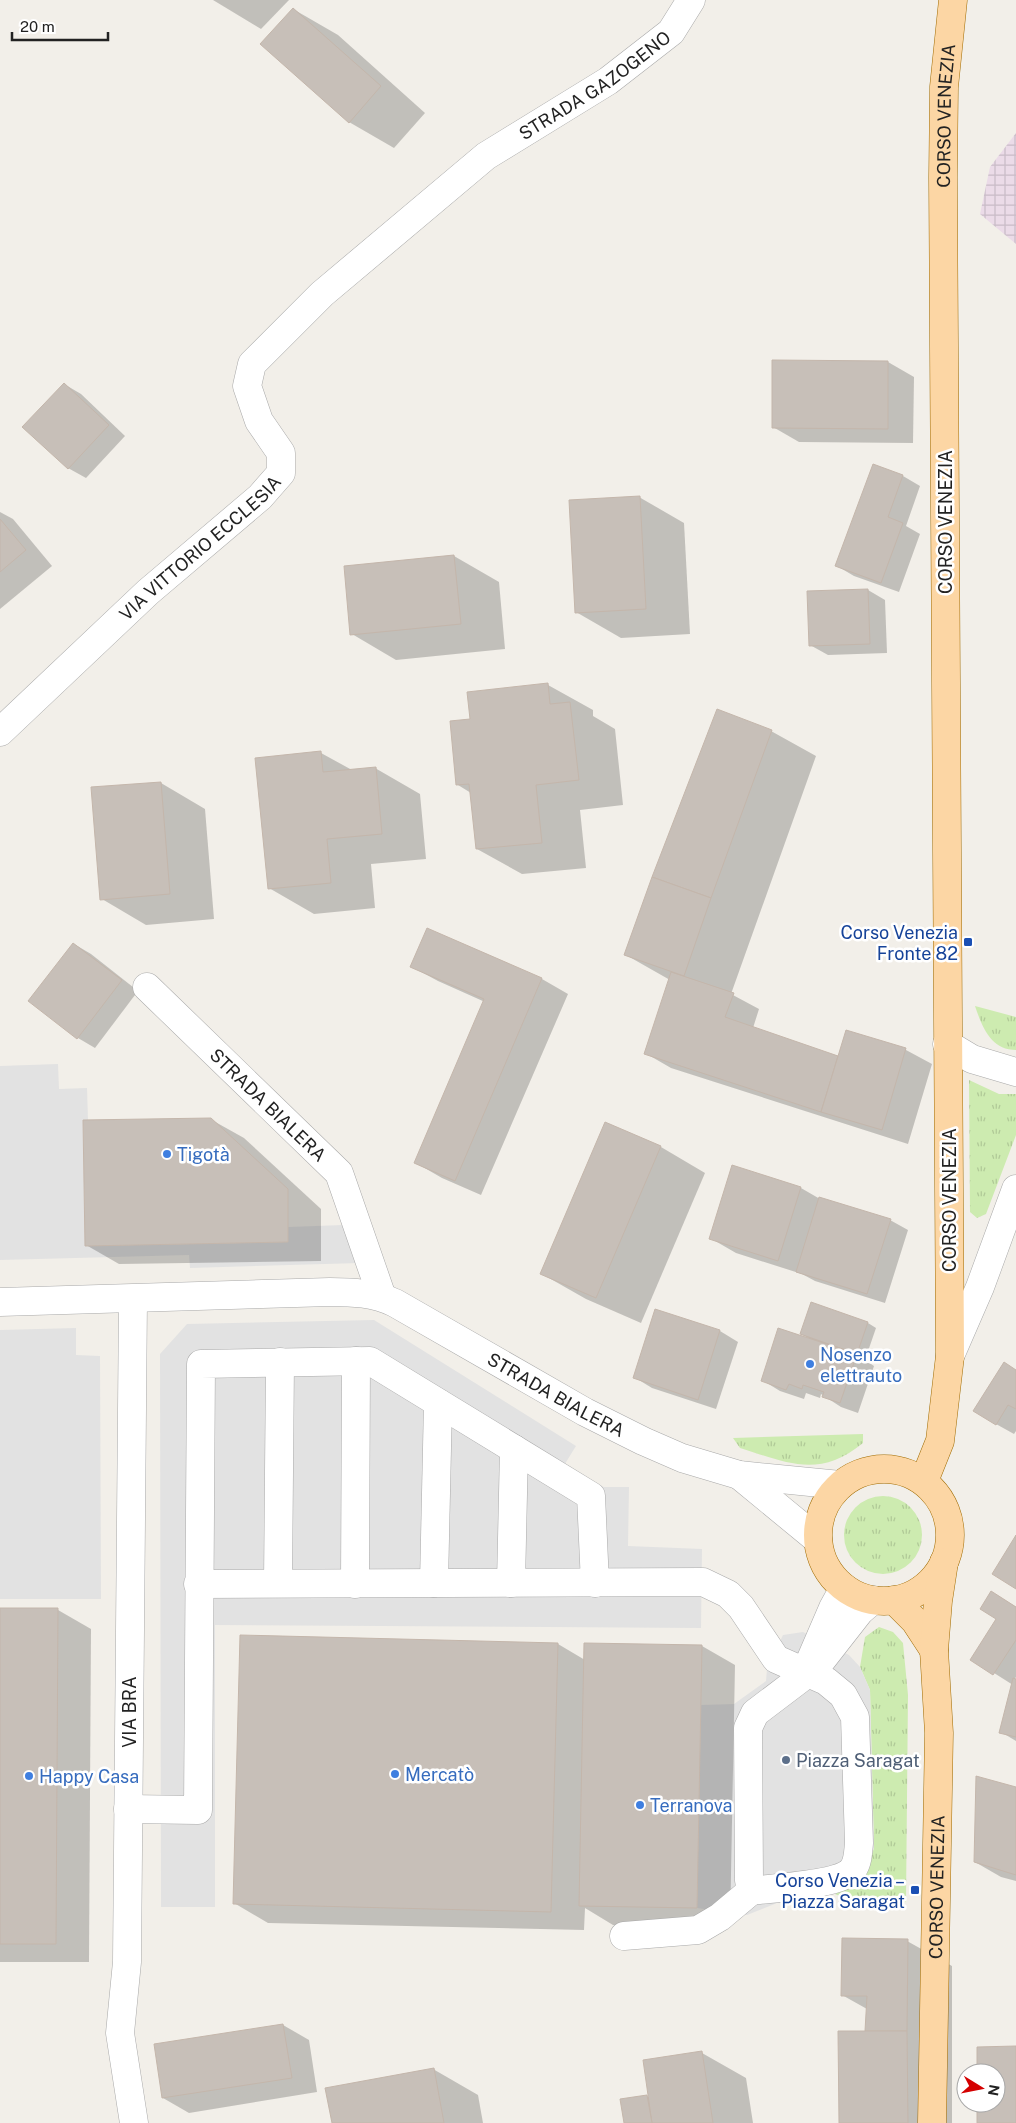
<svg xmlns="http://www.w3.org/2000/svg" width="1016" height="2123" viewBox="0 0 1016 2123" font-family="'Public Sans',sans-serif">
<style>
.industrial{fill:url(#industrial-grid)}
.grass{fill:url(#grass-tufts)}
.parking{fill:#e2e2e2}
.shadow{fill:#0003}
.building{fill:#c7bfb8;stroke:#c4b6ab}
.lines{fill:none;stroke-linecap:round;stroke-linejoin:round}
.minor-casing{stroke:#a9a9a9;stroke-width:29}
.major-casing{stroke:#a06b00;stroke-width:29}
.minor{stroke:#fff;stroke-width:28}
.major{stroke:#fcd6a4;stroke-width:28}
.transit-dot{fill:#1a4fb4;stroke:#fff;stroke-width:2}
.shop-dot{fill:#3f7fe0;stroke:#fff;stroke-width:2}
.service-dot{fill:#5c6f8a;stroke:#fff;stroke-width:2}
.labels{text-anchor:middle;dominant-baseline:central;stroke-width:5;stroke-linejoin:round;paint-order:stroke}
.street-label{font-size:18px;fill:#222;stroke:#fff}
.transit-label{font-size:18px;fill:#164399;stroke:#fff;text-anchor:end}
.shop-label{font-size:18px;fill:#366cbe;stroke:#fff;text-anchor:start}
.service-label{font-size:18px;fill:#4e5e75;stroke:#fff;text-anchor:start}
</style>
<defs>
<pattern id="industrial-grid" width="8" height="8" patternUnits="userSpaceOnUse" patternTransform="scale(1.25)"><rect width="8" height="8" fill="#ebdbe8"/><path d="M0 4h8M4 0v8" fill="none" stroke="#c9bcc7"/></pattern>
<pattern id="grass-tufts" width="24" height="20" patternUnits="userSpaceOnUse" patternTransform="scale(1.25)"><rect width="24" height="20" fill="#cdebb0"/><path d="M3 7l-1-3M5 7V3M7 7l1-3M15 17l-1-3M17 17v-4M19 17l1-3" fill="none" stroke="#b0c997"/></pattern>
</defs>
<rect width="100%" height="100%" fill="#f2efe9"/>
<!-- industrial -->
<polygon class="industrial" points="1016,133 1016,244 980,214 990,167"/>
<!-- grass -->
<g class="grass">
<path d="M975,1006L1016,1017V1050C991,1050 982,1027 975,1006Z"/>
<polygon points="969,1080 999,1094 1016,1094 1016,1135 986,1214 977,1218 970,1212"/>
<path d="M863,1434V1443C819,1479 788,1463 740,1448L733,1438Z"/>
<circle cx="883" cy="1535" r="39"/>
<polygon points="879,1627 893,1632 903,1643 908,1695 906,1902 862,1906 835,1894 865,1874 874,1848 870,1690 860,1667 865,1637"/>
</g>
<!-- parking -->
<g class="parking">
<polygon points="58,1064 59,1089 87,1088 88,1120 83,1121 85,1246 288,1242 288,1227 343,1225 360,1263 190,1268 189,1255 0,1260 0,1066"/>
<polygon points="374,1320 576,1446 563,1467 604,1487 629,1487 628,1546 702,1549 701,1628 215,1625 215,1907 161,1907 160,1354 187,1324"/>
<polygon points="76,1328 76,1355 100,1356 101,1599 0,1599 0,1330"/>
<polygon points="803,1632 849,1655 860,1667 870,1690 874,1848 865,1874 835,1894 777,1903 747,1915 697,1908 701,1705 734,1704 766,1681 767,1669 783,1635"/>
</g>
<!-- shadow -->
<g class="shadow">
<polygon points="213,0 289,0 261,29"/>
<polygon points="293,9 338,35 425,113 394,148 349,122"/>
<polygon points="888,362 914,377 913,443 799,442 773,427"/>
<polygon points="64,384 81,394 125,436 86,478 68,468"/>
<polygon points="874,465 903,476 920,486 906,526 920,534 899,592 854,576 837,566"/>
<polygon points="639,497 684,523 690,634 621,638 576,612"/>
<polygon points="0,512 13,519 52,566 0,609"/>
<polygon points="454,556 499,582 505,649 396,660 352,634"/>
<polygon points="868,590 885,600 887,653 828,655 810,645"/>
<polygon points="548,685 593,710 593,716 615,729 623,805 580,810 586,868 522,874 477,849 471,793 458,785 472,720"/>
<polygon points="771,731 816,756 731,994 759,1009 753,1028 839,1057 847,1032 906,1050 932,1064 908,1144 671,1068 645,1053 670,980 626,955"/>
<polygon points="321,753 352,770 375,768 420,794 426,859 371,864 375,908 314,914 269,888"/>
<polygon points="161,783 205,809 214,919 146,925 102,899"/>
<polygon points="428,930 542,979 568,994 481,1195 442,1178 416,1163 485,1002 438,981 412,967"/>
<polygon points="74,944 91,954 138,991 95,1048 78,1038"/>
<polygon points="210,1119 244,1138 321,1209 321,1261 119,1264 86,1245"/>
<polygon points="606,1123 661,1147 705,1173 641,1323 586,1299 542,1274"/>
<polygon points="801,1188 820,1199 890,1220 908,1230 885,1303 815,1281 802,1274 736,1253 710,1238"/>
<polygon points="811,1304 868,1323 876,1328 865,1360 874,1366 858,1413 841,1407 824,1396 821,1394 820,1398 806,1393 804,1399 780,1391 762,1380 810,1339 801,1334"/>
<polygon points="656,1311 720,1331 738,1342 716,1409 652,1388 634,1377"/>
<polygon points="1016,1370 1016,1431 1014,1434 996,1424"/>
<polygon points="992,1592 1016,1607 1016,1677 1014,1680 1016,1680 1016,1741 1001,1732 1013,1685 972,1659 998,1619"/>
<polygon points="0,1609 58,1610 91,1629 89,1962 0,1962"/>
<polygon points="558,1644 585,1660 585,1644 702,1646 735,1665 730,1927 613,1925 585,1908 584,1930 268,1923 234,1903"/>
<polygon points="1016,1788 1016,1881 1001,1877 975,1862"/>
<polygon points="907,1941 952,1966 952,2123 840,2123 867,2032 867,2009 842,1995"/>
<polygon points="283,2025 309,2040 317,2092 189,2113 163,2098 155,2045"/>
<polygon points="702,2053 746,2078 753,2123 625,2123 647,2096 650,2098"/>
<polygon points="433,2069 478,2095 483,2123 333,2123"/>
</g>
<!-- building -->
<g class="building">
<polygon points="293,8 381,86 349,123 260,44"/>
<polygon points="772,360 888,361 888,429 772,428"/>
<polygon points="64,383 109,425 68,469 22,427"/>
<polygon points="873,464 903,475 888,517 903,523 881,583 835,566"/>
<polygon points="640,496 646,609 575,613 569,500"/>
<polygon points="0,519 26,550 0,572"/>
<polygon points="454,555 461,624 350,635 344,566"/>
<polygon points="868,589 870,644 809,646 807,591"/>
<polygon points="548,683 550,704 570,702 579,780 536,785 542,843 476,849 469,784 456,785 450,721 470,719 467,692"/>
<polygon points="717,709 772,730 711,898 652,877"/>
<polygon points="321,751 323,772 376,767 382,834 327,839 331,883 268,889 255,758"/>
<polygon points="161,782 170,894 100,900 91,787"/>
<polygon points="652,877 711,898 684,976 624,955"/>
<polygon points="427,928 542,978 455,1181 414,1163 484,999 410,967"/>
<polygon points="73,943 122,980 77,1039 28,1001"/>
<polygon points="671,972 734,993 725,1017 838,1056 821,1112 644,1054"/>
<polygon points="846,1030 906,1048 882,1130 821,1112"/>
<polygon points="211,1118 288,1189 288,1242 85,1246 83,1120"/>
<polygon points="605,1122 661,1146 596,1298 540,1274"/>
<polygon points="732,1165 801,1187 778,1261 709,1239"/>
<polygon points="819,1197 891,1219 867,1294 796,1272"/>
<polygon points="811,1302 868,1322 857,1354 800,1334"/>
<polygon points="655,1309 720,1330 698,1400 633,1378"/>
<polygon points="778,1328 857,1354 840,1403 822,1397 824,1392 803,1385 802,1389 789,1384 786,1390 761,1381"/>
<polygon points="1004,1362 1016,1370 1016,1409 1008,1405 996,1425 973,1411"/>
<polygon points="1016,1535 1016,1589 992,1574"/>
<polygon points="991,1591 1016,1607 1016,1640 993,1675 970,1660 996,1619 980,1609"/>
<polygon points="0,1608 58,1608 56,1944 0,1944"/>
<polygon points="240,1635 558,1643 551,1912 233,1904"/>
<polygon points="584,1643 702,1645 697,1908 579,1906"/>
<polygon points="1013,1678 1016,1679 1016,1737 999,1733"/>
<polygon points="976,1776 1016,1787 1016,1875 974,1862"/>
<polygon points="842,1938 908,1939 907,2031 865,2031 867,1996 841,1996"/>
<polygon points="283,2024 292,2078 162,2098 154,2044"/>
<polygon points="838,2031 907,2031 908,2123 839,2123"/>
<polygon points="1016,2046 1016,2123 977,2123 977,2103 996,2103 996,2073 977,2073 977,2047"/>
<polygon points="702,2051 713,2123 652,2123 643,2060"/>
<polygon points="434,2068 444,2123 332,2123 325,2088"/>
<polygon points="647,2095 652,2123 624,2123 620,2099"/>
</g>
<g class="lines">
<defs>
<g id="minor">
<path id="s1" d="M0,732L148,592L260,497L281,473V453L259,421L247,386L252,364L322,294L486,156L608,81L671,32L691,0"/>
<path id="s2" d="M147,987L339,1173L382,1297"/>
<polyline points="947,1044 972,1059 1016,1072"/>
<polyline points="133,1299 127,1962 120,2033 134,2123"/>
<path id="s3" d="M0,1302L330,1292C353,1292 374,1293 395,1303L585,1412L643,1441L682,1458L739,1475L840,1485"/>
<polyline points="950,1356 980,1287 1016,1189"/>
<polyline points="739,1475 818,1540"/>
<polyline points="278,1583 280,1362"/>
<polyline points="434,1583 438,1403"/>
<polyline points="511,1583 514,1449"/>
<path d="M198,1584L703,1582L728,1594L741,1607L776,1659L826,1681L843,1695L855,1717L859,1843C858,1853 858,1862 853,1869C842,1885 771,1888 751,1891"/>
<polyline points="355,1584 356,1361"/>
<polyline points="811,1659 833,1608 844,1588"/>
<polyline points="128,1809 198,1810 201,1364 370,1361 591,1496 595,1583"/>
<polyline points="624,1936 698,1930 720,1917 751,1891 749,1880 748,1728 755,1713 817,1666 860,1611 873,1600"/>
</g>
<g id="major">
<circle cx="884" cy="1535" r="66"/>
<path id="s4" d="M924,1481L940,1441L950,1356L943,177L944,87L953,0"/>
<polyline points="894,1600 915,1621 934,1650"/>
<path id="s5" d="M932,2123L939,1733L934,1650L938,1601L944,1562"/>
</g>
</defs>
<!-- minor casing -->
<use href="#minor" class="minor-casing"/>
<!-- major casing -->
<use href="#major" class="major-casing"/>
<!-- minor -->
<use href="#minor" class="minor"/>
<!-- major -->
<use href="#major" class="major"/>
</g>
<!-- markers -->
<g class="transit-dot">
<rect x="963" y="937" width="10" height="10" rx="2.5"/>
<rect x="910" y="1885" width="10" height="10" rx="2.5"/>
</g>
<g class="shop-dot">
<circle cx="167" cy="1154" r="5"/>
<circle cx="810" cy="1364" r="5"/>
<circle cx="395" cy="1774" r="5"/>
<circle cx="29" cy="1776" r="5"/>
<circle cx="640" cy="1805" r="5"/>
</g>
<circle class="service-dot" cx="786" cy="1760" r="5"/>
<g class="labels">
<!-- street labels -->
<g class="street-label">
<text stroke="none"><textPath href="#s1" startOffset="944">STRADA GAZOGENO</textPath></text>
<text stroke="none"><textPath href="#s4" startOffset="1369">CORSO VENEZIA</textPath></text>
<text transform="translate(945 522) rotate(-90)">CORSO VENEZIA</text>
<text stroke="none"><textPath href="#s1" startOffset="272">VIA VITTORIO ECCLESIA</textPath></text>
<text stroke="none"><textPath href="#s2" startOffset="169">STRADA BIALERA</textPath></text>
<text transform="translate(949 1200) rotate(-90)">CORSO VENEZIA</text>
<text stroke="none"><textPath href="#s3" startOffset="582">STRADA BIALERA</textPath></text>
<text transform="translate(129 1712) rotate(-90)">VIA BRA</text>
<text stroke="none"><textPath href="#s5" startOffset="236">CORSO VENEZIA</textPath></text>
</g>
<!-- transit labels -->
<g class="transit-label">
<text x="958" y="932">Corso Venezia<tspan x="958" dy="21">Fronte 82</tspan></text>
<text x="905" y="1880">Corso Venezia –<tspan x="905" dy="21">Piazza Saragat</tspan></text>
</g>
<!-- shop labels -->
<g class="shop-label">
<text x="177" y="1154">Tigotà</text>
<text x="820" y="1354">Nosenzo<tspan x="820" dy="21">elettrauto</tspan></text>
<text x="405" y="1774">Mercatò</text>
<text x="39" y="1776">Happy Casa</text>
<text x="650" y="1805">Terranova</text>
</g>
<!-- service labels -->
<g class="service-label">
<text x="796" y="1760">Piazza Saragat</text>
</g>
</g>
<!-- north arrow -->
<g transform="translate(981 2088) rotate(100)"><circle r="24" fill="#ffffff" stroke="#a7a7a7"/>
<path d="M0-4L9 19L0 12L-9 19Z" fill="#d40000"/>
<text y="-8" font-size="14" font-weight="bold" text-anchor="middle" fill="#222222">N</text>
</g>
<!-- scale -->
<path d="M12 32v8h96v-8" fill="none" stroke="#222222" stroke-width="2.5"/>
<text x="20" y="32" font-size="15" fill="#222222" stroke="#ffffff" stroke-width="4" paint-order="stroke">20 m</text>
</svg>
